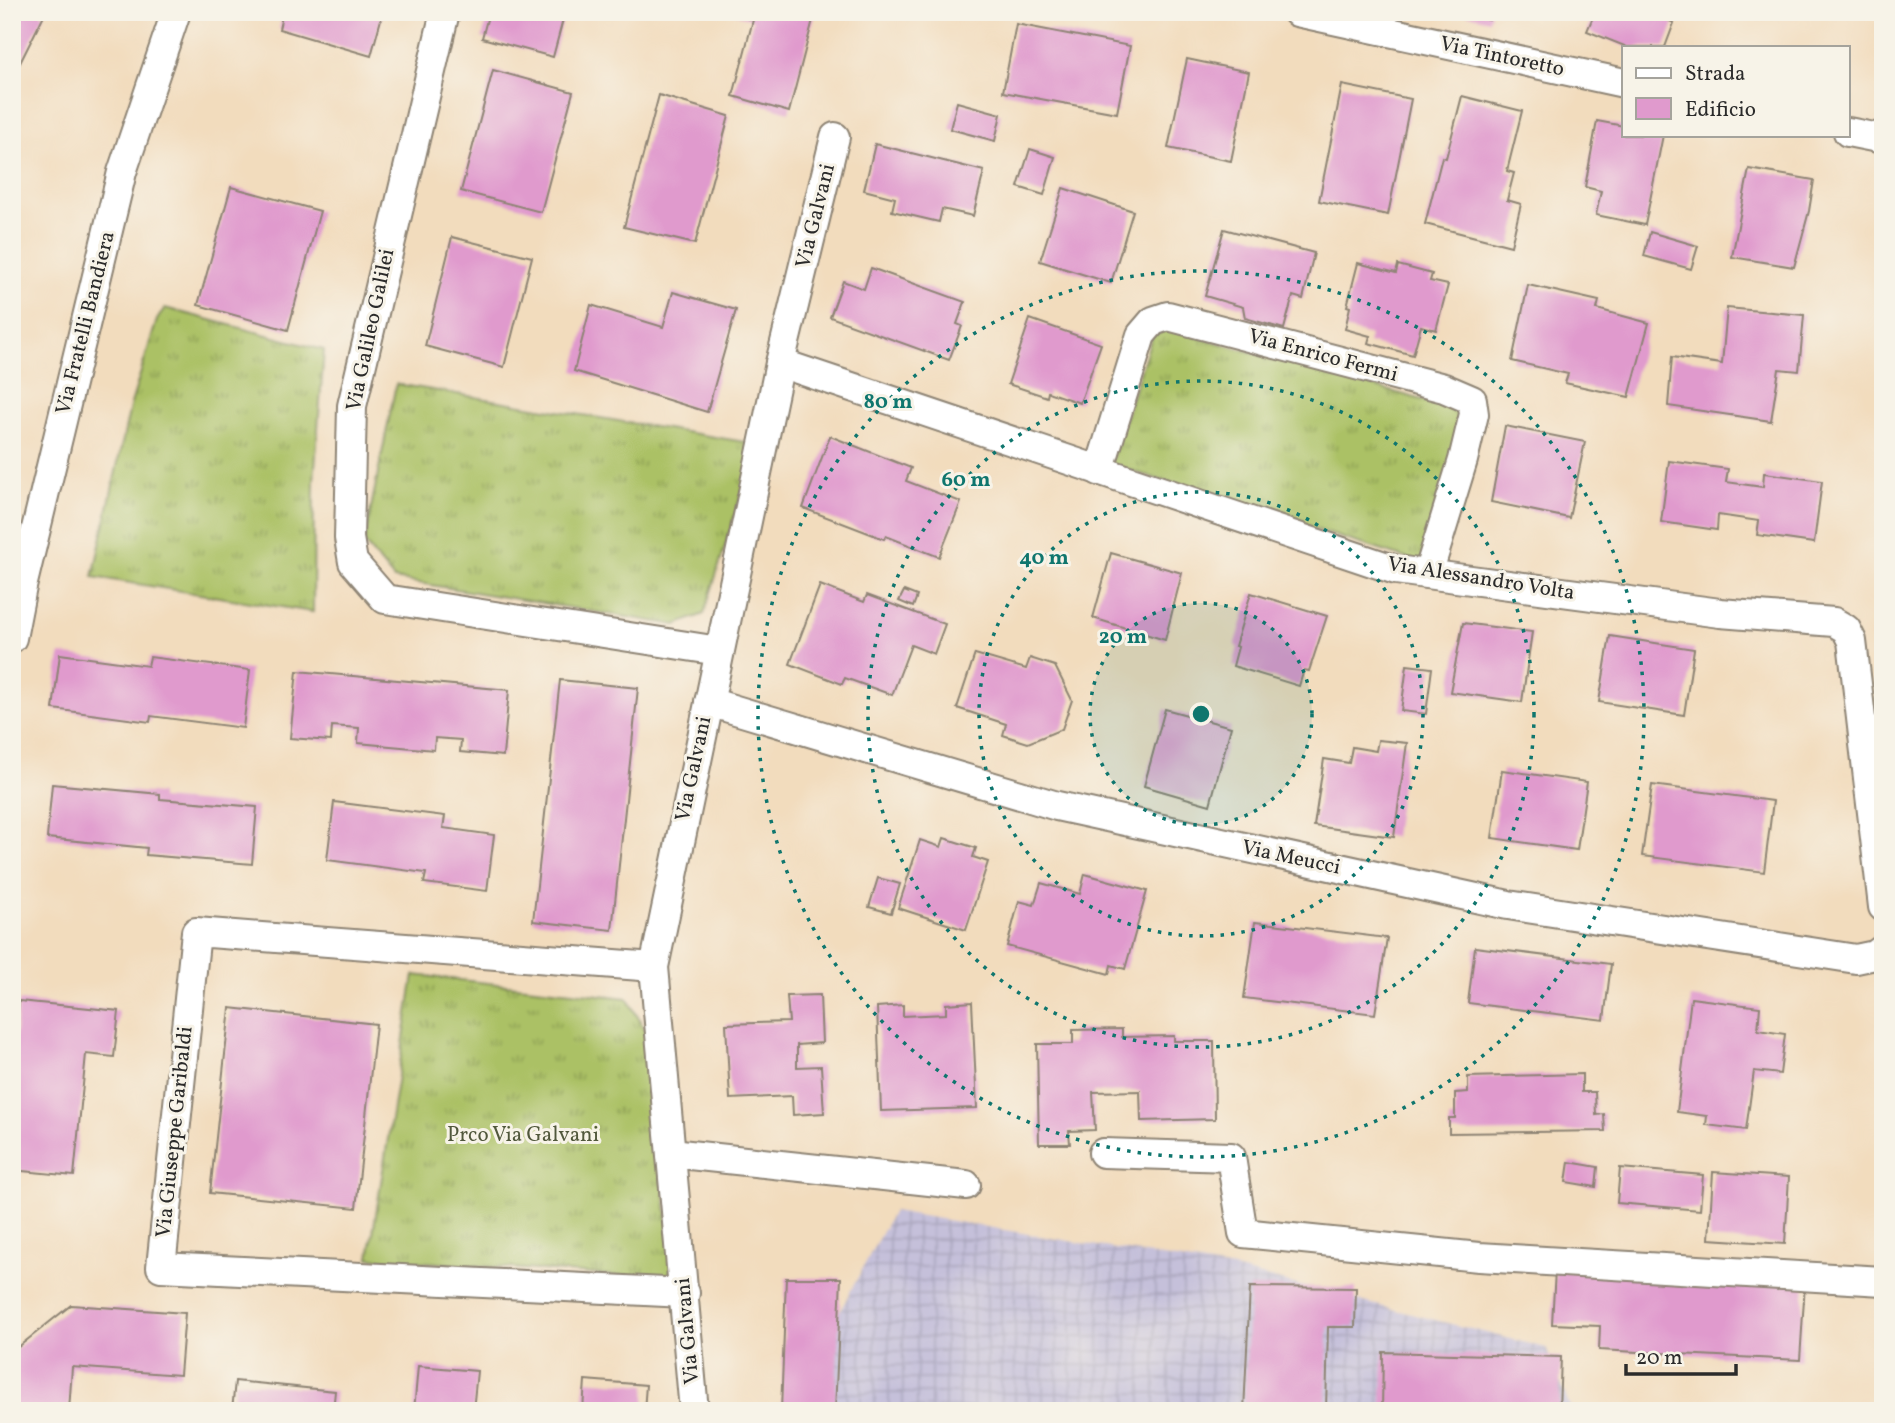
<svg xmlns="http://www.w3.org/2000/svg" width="1895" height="1423" viewBox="0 0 1895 1423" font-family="Vollkorn,serif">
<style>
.industrial{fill:url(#industrial-grid)}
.grass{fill:url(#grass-tufts);stroke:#6b7648;stroke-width:2}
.building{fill:#e09acd}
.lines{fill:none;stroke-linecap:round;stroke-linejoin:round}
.minor-casing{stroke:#8e8474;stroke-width:32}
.minor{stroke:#fff;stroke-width:28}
.ring{fill:none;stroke:#0f766e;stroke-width:3.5;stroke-dasharray:3.5 7}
.labels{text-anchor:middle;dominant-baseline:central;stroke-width:6;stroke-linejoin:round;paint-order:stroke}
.street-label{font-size:21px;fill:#2b2b2b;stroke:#f7f3e8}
.park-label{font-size:21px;fill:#51583c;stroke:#f7f3e8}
.centre{fill:#0f766e;stroke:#f7f3e8;stroke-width:3.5}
.ring-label{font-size:21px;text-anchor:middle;font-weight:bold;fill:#0f766e;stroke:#f7f3e8;stroke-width:6;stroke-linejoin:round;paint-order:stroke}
</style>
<defs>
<pattern id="industrial-grid" width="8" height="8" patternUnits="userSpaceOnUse" patternTransform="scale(1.75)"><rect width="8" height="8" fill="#c5c0da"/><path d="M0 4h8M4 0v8" fill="none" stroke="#a9a5bb"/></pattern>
<pattern id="grass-tufts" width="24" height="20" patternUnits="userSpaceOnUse" patternTransform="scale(1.75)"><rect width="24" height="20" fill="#abc165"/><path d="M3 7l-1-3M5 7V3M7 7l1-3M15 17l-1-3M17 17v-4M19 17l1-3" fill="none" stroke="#8b9d53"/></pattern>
</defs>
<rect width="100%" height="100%" fill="#f7f3e8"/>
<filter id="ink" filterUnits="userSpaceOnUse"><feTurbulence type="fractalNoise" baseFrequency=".0143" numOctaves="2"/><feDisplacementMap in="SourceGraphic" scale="14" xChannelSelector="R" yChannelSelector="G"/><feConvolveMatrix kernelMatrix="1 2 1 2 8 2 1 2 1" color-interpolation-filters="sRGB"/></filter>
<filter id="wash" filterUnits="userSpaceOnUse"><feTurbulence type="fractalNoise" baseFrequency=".00686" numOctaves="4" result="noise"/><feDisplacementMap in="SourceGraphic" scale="28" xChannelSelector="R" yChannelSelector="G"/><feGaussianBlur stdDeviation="1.57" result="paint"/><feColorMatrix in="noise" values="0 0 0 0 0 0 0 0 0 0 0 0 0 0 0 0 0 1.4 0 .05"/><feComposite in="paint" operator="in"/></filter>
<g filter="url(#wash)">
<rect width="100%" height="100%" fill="#f2dcbd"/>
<!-- industrial -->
<polygon class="industrial" points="893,1211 1234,1269 1546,1348 1572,1411 787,1411"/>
<!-- grass -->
<g class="grass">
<polygon points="165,308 324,350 314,481 313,612 93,577 130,407 157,320"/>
<polygon points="1169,329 1451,408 1466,418 1421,563 1110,464 1152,336"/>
<polygon points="396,384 757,444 704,614 676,625 394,579 364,543"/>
<polygon points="414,975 627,998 647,1033 673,1269 663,1279 369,1258"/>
</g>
<g id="blocks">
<!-- building -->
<g class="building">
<polygon points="12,12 39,12 44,15 12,79"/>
<polygon points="283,12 383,12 371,56 279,29"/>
<polygon points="489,12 565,12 553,57 482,38"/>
<polygon points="815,12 789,112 733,96 753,20 730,12"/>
<polygon points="1459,12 1491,12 1489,20"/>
<polygon points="1595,12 1652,12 1674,23 1665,47 1627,47 1587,31"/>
<polygon points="1016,24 1130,46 1117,113 1003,92"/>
<polygon points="1187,59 1249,72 1231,161 1168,148"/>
<polygon points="493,70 573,92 541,212 461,191"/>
<polygon points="1342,85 1411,99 1388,215 1319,201"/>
<polygon points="659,95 729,116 695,244 624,227"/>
<polygon points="1462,96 1522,111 1507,171 1514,173 1507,200 1521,204 1511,246 1425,224 1442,157 1446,158"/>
<polygon points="957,102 1001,114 995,141 950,129"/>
<polygon points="1597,121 1624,126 1624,135 1663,135 1645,225 1596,215 1601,191 1585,187"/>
<polygon points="875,144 984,171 973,216 942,209 939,222 892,211 895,198 864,190"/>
<polygon points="1030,149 1055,157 1044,195 1018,187"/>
<polygon points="1749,169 1814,180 1809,211 1794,267 1732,257"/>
<polygon points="231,187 320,211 288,330 198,305"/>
<polygon points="1063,188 1133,211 1111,283 1040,261"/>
<polygon points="1224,229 1314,253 1303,299 1293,296 1284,329 1245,318 1243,307 1205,296"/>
<polygon points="1650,232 1698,246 1691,269 1644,256"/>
<polygon points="452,237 532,257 504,367 425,346"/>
<polygon points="1358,263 1396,273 1398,265 1432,274 1430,281 1448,285 1436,330 1421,326 1413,355 1368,343 1370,336 1345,329 1350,307 1347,306"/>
<polygon points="871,268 965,302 957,324 962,326 949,360 830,317 843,281 864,289"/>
<polygon points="1528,285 1599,301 1597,309 1649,323 1629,397 1565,383 1568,374 1512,361"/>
<polygon points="673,292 736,310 707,412 574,371 591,305 663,327"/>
<polygon points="1727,308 1804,315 1799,371 1779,369 1771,421 1668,406 1672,357 1722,364"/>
<polygon points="1030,319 1101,344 1080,403 1048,392 1047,397 1008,384"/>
<polygon points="1505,426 1585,442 1569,518 1491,502"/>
<polygon points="830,436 911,468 906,481 961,502 939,557 886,536 884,539 803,508"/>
<polygon points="1669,461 1728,469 1726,482 1763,487 1764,473 1822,481 1814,543 1757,535 1759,521 1718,515 1717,530 1661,522"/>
<polygon points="1111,553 1182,573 1165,640 1093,618"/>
<polygon points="820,585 864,602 867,595 945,624 934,654 911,645 892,695 845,678 842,684 790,664"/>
<polygon points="904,591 917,596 913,607 899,601"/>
<polygon points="1251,593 1327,616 1309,671 1304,670 1299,686 1233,666 1238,647 1235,646"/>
<polygon points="1463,623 1532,632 1522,702 1450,692"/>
<polygon points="1610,636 1694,649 1684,715 1599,702"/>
<polygon points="60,654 148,666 150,657 250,670 243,728 151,716 150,722 53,709"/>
<polygon points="975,654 1026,669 1030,658 1055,666 1072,700 1062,729 1028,743 1003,735 1006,724 957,708"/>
<polygon points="1407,665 1432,668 1426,714 1401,711"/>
<polygon points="297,671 509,690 503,756 460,752 461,740 435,738 434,750 358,743 359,728 332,726 331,741 290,738"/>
<polygon points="560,680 638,688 612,930 533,921"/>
<polygon points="1165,709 1231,727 1210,805 1144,786"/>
<polygon points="1378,740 1407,743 1394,837 1314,826 1324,759 1349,763 1352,747 1376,751"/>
<polygon points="1502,770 1587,782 1577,850 1492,838"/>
<polygon points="52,784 160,794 160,799 257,807 252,864 146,855 147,848 47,838"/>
<polygon points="1652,785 1773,801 1764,872 1642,856"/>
<polygon points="334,802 445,816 443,828 494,835 487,891 424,883 426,873 327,860"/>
<polygon points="944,838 976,848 973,857 988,862 966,930 898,908 920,840 941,847"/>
<polygon points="1085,874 1147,891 1125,969 1111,965 1109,974 1007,946 1019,901 1034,905 1041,883 1080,894"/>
<polygon points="878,878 900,884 891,913 869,907"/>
<polygon points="1255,922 1387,938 1375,1014 1244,998"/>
<polygon points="1475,947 1611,964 1604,1020 1468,1003"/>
<polygon points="820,995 822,1043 797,1045 797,1067 821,1066 824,1113 793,1115 792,1096 730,1099 726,1024 789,1022 787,996"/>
<polygon points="1691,998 1760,1007 1758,1030 1785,1034 1780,1074 1754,1071 1746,1130 1706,1125 1707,1116 1677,1112"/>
<polygon points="19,1001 119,1011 114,1057 86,1054 74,1176 12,1170 12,1065"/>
<polygon points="972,1002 977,1108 881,1111 877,1007 903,1005 903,1016 946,1014 946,1004"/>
<polygon points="230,1008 376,1024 356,1208 210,1193"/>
<polygon points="1122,1029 1122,1037 1174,1036 1174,1041 1214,1041 1215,1119 1141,1121 1140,1091 1093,1092 1095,1130 1069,1131 1070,1144 1039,1144 1037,1044 1073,1044 1073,1030"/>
<polygon points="1582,1074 1582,1092 1595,1092 1596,1115 1604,1114 1605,1131 1449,1133 1449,1118 1455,1118 1455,1093 1468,1092 1468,1077"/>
<polygon points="1569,1162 1598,1167 1596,1187 1566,1182"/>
<polygon points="1620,1168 1703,1175 1700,1210 1617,1203"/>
<polygon points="1713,1172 1789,1177 1785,1244 1709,1239"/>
<polygon points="1555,1270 1805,1283 1800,1360 1599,1350 1600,1326 1552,1324"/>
<polygon points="786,1278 841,1278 835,1411 781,1411"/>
<polygon points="1250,1287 1356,1288 1355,1327 1328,1327 1326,1411 1244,1411"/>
<polygon points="71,1305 185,1313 180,1375 72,1367 69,1411 12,1411 12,1352"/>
<polygon points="1383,1352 1561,1357 1559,1411 1382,1411"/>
<polygon points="418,1366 477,1371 473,1411 414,1411"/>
<polygon points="585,1380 646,1385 644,1411 583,1411"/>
<polygon points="235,1381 335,1391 333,1411 232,1411"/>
</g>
</g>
</g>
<g filter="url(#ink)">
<use href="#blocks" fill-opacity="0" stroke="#8e8474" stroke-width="2"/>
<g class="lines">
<defs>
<g id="minor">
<polyline points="445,12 352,406 349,538 353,562 385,599 719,651"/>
<polyline points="1297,12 1624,83"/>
<polyline points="1848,132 1883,139"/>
<polyline points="780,363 1396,570 1720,613 1834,622 1846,629 1852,641 1883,907"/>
<polyline points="1099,471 1141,335 1153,321 1168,316 1444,388 1472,400 1474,414 1463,460 1428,574"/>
<polyline points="12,638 22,587 122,172 176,12"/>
<polyline points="709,702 1057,806 1508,905 1856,959 1875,955 1883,949"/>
<polyline points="654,967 196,932 161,1267 685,1293"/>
<polyline points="671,1153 966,1185"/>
<polyline points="1103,1153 1231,1157 1243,1233 1479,1257 1883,1281"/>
<polyline points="694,1411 654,967 780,363 835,137"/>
</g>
</defs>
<!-- minor casing -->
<use href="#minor" class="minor-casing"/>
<!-- minor -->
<use href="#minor" class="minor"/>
</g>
</g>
<!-- distance rings -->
<circle cx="1201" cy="714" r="111" fill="#0f766e" fill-opacity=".12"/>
<g class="ring">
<circle cx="1201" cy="714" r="111"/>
<circle cx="1201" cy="714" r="222"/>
<circle cx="1201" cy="714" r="333"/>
<circle cx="1201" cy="714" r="443"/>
</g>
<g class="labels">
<!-- street labels -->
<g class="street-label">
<text transform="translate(1502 57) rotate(12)">Via Tintoretto</text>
<text transform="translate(816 216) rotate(-76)">Via Galvani</text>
<text transform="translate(86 323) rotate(-76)">Via Fratelli Bandiera</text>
<text transform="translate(371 330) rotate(-78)">Via Galileo Galilei</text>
<text transform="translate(1323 356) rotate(15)">Via Enrico Fermi</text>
<text transform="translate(1481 579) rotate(9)">Via Alessandro Volta</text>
<text transform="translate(694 769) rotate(-78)">Via Galvani</text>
<text transform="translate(1291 858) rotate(12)">Via Meucci</text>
<text transform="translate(175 1132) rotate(-84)">Via Giuseppe Garibaldi</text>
<text transform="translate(688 1331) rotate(-95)">Via Galvani</text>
</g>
<!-- park labels -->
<g class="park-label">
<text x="523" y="1135">Prco Via Galvani</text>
</g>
</g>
<circle cx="1201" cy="714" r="10" class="centre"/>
<g class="ring-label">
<text x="888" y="408">80 m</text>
<text x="966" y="486">60 m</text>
<text x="1044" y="564">40 m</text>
<text x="1123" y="643">20 m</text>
</g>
<!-- margin -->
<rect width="1895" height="1423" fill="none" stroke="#f7f3e8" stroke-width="42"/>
<!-- legend -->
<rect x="1622" y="46" width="228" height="91" fill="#f7f3e8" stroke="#a5a39c" stroke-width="2"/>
<rect x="1636" y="68" width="35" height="10" fill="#ffffff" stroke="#a5a39c" stroke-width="2"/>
<text x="1685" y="80" font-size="21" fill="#2b2b2b">Strada</text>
<rect x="1636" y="98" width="35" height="21" fill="#e09acd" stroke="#a5a39c" stroke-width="2"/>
<text x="1685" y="116" font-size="21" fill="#2b2b2b">Edificio</text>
<!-- scale -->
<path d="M1626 1364v10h110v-10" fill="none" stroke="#2b2b2b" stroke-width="3.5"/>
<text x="1636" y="1364" font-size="21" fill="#2b2b2b" stroke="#f7f3e8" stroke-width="5" paint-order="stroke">20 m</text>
</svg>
